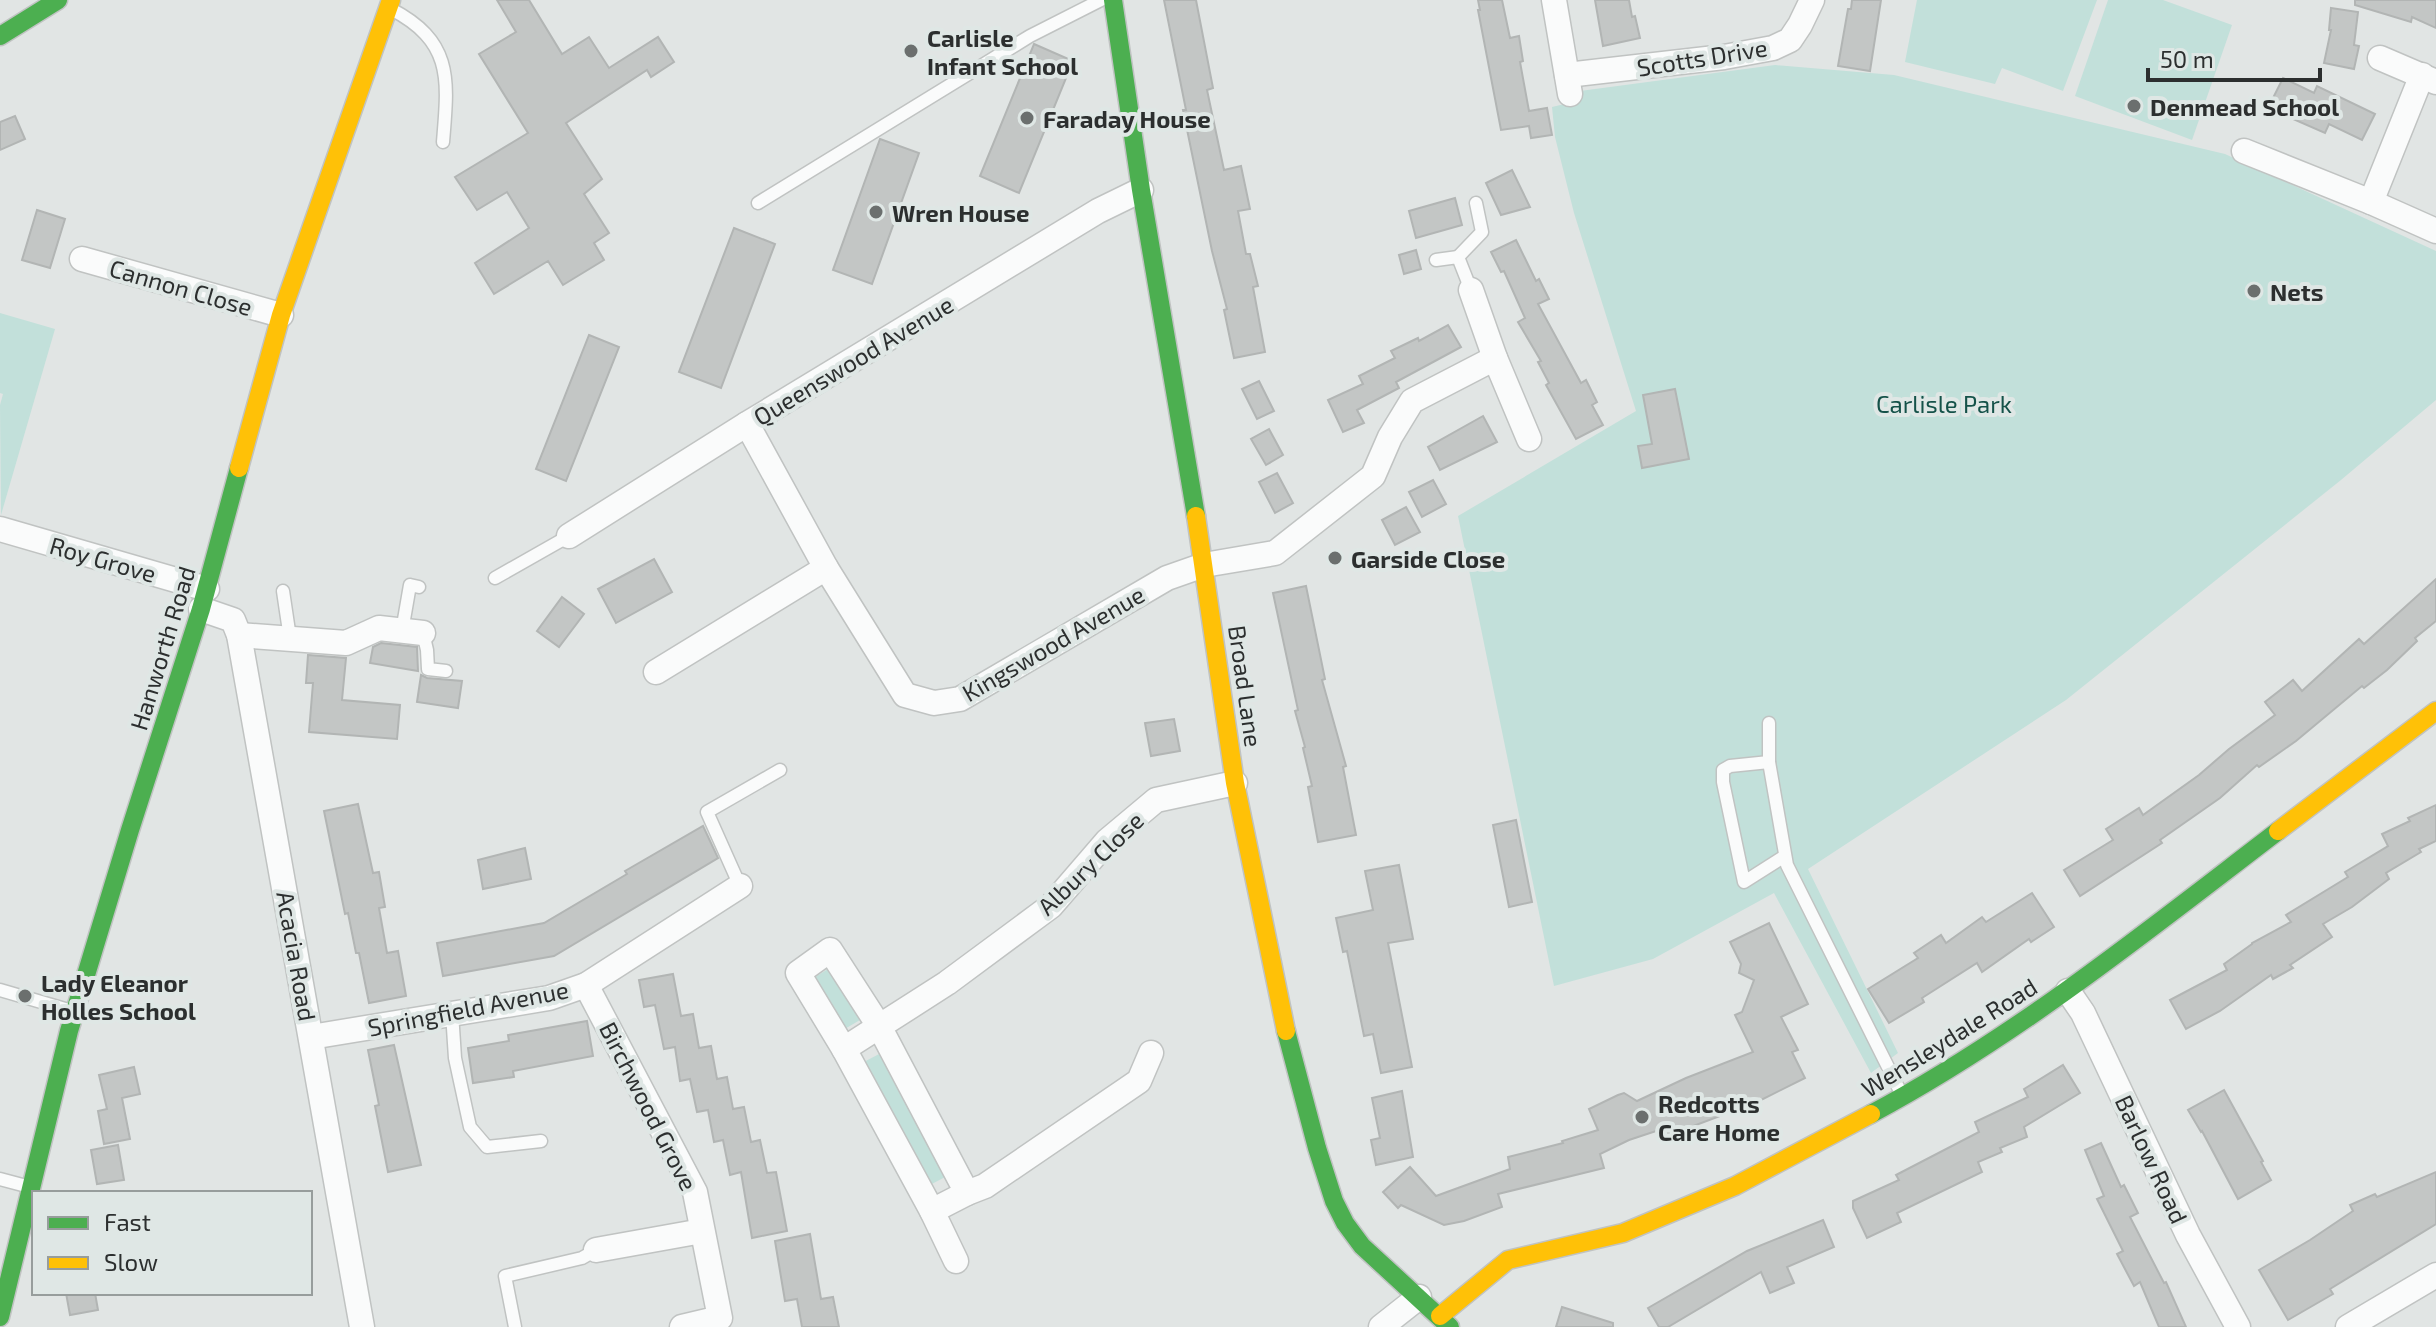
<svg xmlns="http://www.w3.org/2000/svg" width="2436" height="1327" viewBox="0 0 2436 1327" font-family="'Exo 2',sans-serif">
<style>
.green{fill:#c2e0da}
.building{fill:#c3c6c5;stroke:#b2b5b4;stroke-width:2}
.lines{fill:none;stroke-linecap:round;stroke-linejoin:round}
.lane-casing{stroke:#c0c3c2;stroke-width:15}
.street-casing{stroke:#c0c3c2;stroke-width:27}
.fast-casing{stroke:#c0c3c2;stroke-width:21}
.slow-casing{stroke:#c0c3c2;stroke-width:21}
.lane{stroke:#fafbfb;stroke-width:12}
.street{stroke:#fafbfb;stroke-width:24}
.fast{stroke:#4caf50;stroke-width:18}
.slow{stroke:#ffc107;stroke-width:18}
.poi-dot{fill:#6b6f6e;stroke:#dfe7e5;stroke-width:3}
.labels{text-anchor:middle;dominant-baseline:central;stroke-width:8;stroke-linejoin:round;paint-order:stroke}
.poi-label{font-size:24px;font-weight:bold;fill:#2c2f2f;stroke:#dfe7e5;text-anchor:start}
.street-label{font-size:24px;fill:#2c2f2f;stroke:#dfe7e5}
.park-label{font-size:24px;fill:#155249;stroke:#dfe7e5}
</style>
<rect width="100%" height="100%" fill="#e1e5e4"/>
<!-- green -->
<g class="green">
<polygon points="1917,0 2097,0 2063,91 2002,68 1995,84 1905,62"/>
<polygon points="2108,0 2163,0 2232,25 2192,140 2075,96"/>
<polygon points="1775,65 1894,75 2225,154 2436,251 2436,400 2341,480 2066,700 1808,869 1898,1053 1871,1073 1774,893 1653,959 1554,986 1458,516 1636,411 1574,213 1555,137 1552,107 1581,100 1580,91"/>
<polygon points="0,313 55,329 1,515 0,405 3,394 0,393"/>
<polygon points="828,969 860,1020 843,1030 812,979"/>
<polygon points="881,1053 947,1176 928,1186 862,1063"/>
</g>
<!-- building -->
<g class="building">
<polygon points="497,0 529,0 562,54 589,37 609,68 658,37 674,62 651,77 647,70 566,123 602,179 584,194 609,233 594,243 604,260 563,285 548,261 494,294 475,263 529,228 507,192 477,210 455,177 528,133 479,54 516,32"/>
<polygon points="1164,0 1196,0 1213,88 1207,90 1224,170 1241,166 1250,209 1238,211 1246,254 1250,254 1258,286 1253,287 1265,352 1234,358 1224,310 1227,309 1212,251 1183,110 1186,110"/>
<polygon points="1478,0 1502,0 1510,38 1519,36 1523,61 1520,62 1529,111 1547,108 1552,135 1531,138 1529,126 1501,130 1478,10 1480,10"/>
<polygon points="1595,0 1629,0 1632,17 1635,16 1640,38 1603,46"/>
<polygon points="1852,0 1881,0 1870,71 1838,66 1848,9 1851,9"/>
<polygon points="2355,0 2436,0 2436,28 2412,17 2411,22 2355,5"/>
<polygon points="2331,8 2358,12 2354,45 2359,46 2354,69 2324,63 2331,30 2329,30"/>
<polygon points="1034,44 1073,61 1019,193 980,176"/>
<polygon points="2283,78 2314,93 2317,86 2375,114 2362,140 2329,124 2325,133 2268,108"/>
<polygon points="15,116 25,139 0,150 0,122"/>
<polygon points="880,139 919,153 872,284 833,270"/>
<polygon points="1512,170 1530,207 1501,215 1486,183"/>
<polygon points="1455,198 1462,225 1416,238 1409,211"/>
<polygon points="37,210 65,219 50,268 22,260"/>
<polygon points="734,228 775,244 721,388 679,372"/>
<polygon points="1516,240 1536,281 1539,279 1549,299 1538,304 1581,383 1586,380 1597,402 1592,405 1603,425 1576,439 1546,385 1549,383 1538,362 1541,361 1518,322 1525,318 1504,271 1501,272 1491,252"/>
<polygon points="1416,250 1421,269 1404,274 1399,255"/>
<polygon points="1448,325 1461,347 1396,382 1399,388 1357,410 1364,423 1343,432 1328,400 1363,384 1359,376 1395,358 1391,351 1418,338 1419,341"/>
<polygon points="589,335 619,347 566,481 536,469"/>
<polygon points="1259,381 1274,411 1257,419 1242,389"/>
<polygon points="1675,389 1689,459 1642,468 1638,446 1652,444 1643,395"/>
<polygon points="1483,416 1497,442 1440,470 1428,447"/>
<polygon points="1269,429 1283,455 1266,465 1251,439"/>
<polygon points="1277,473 1293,503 1275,513 1259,482"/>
<polygon points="1433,480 1446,504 1422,517 1409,492"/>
<polygon points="1406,507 1420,532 1395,545 1382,520"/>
<polygon points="654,559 672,592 616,623 598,589"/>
<polygon points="2436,579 2436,621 2415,638 2417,641 2387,670 2364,688 2362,686 2296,741 2259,767 2257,765 2220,798 2160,840 2162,843 2080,896 2064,870 2113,840 2106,829 2139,808 2143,815 2199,775 2229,749 2275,715 2265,702 2293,680 2302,691 2359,639 2364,644"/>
<polygon points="1306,586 1325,679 1322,680 1346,766 1343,767 1356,835 1318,842 1308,787 1312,786 1303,748 1305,747 1295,711 1298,710 1273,593"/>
<polygon points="562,597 584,614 559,647 537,631"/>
<polygon points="381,643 417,647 418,671 370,663 373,647"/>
<polygon points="308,655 346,658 342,700 400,705 397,739 309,732 313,683 306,683"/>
<polygon points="421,675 427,678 462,681 458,708 417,702"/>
<polygon points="1174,719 1180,751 1151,756 1145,723"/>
<polygon points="358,804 373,873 379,872 385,907 379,908 387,953 398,951 406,996 369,1003 359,953 356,953 348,913 345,914 324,811"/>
<polygon points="2436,805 2436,841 2419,849 2421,852 2386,873 2389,879 2352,907 2323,924 2332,937 2290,965 2293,968 2273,979 2271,975 2220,1011 2186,1029 2170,1000 2227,970 2224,964 2252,944 2252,943 2291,922 2286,915 2348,877 2345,872 2388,846 2382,834 2410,821 2408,818"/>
<polygon points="1516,820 1532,902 1509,907 1493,825"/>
<polygon points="703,826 718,858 554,956 443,976 437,943 544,923 627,874 625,871"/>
<polygon points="525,848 531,879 483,889 478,860"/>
<polygon points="1399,865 1413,939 1388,943 1412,1067 1381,1073 1373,1034 1364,1036 1347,951 1343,952 1336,918 1373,910 1365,871"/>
<polygon points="2032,893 2054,927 2031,942 2029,939 1982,972 1977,963 1922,998 1924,1002 1889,1023 1868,989 1918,958 1914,953 1941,935 1946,943 1982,917 1986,922"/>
<polygon points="1769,923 1808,1004 1781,1017 1798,1050 1792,1052 1805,1078 1757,1102 1659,1139 1656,1131 1629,1140 1600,1154 1604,1168 1498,1194 1502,1207 1464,1221 1444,1225 1401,1205 1398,1208 1383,1192 1410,1167 1436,1196 1510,1169 1508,1157 1563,1143 1562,1141 1598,1130 1589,1109 1618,1095 1624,1093 1637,1101 1686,1078 1753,1052 1735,1015 1742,1012 1754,980 1739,973 1741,964 1730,942"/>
<polygon points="673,974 681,1016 693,1014 699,1048 711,1046 717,1079 727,1077 733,1109 744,1107 751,1142 760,1140 767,1173 776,1172 787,1231 752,1238 741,1172 730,1175 723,1140 714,1142 708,1110 697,1112 690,1079 680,1081 675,1047 664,1049 655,1005 644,1007 639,980"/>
<polygon points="587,1021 593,1056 513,1071 514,1077 473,1083 468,1048 509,1041 508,1035"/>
<polygon points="394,1045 421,1165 388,1172 375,1106 379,1105 368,1050"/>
<polygon points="2063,1065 2080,1093 2024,1127 2027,1137 2000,1148 2002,1152 1978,1162 1982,1172 1897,1213 1901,1222 1867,1238 1853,1208 1853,1201 1899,1180 1896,1175 1979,1132 1975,1122 2028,1097 2024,1089"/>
<polygon points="134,1067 140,1094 122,1098 130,1139 104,1144 98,1111 107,1109 99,1075"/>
<polygon points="2224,1090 2263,1161 2261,1162 2271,1180 2238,1199 2202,1131 2201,1132 2188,1110"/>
<polygon points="1402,1091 1413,1157 1376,1165 1371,1140 1380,1138 1372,1098"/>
<polygon points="2101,1143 2121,1187 2124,1185 2138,1213 2130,1217 2164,1283 2166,1282 2186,1327 2159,1327 2140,1282 2134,1286 2117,1254 2123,1251 2097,1199 2104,1196 2085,1150"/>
<polygon points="118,1145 124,1180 97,1184 91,1150"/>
<polygon points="2436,1172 2436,1224 2330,1289 2333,1294 2288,1320 2259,1270 2310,1240 2353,1211 2350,1205 2375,1194 2377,1197"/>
<polygon points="1823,1220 1834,1247 1787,1267 1794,1283 1770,1293 1761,1272 1668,1327 1659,1327 1648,1308 1747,1251"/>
<polygon points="810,1234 821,1299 833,1297 839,1327 802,1327 797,1299 785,1301 775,1241"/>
<polygon points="66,1293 95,1293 98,1310 70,1315"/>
<polygon points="1562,1307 1613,1323 1613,1327 1556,1327"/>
</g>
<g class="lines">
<defs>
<g id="lane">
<path d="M391,9C454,42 448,80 443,142"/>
<polyline points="758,203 1030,36 1101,0"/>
<polyline points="1458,257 1482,232 1476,203"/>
<polyline points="1436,260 1458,257 1471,290"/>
<polyline points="495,578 569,536"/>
<polyline points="283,591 290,638"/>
<polyline points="402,631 410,585 419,587"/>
<polyline points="423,633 427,650 428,669 446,671"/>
<polyline points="1769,723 1769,762 1787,865 1902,1095"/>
<polyline points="1769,762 1730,766 1723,770 1723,782 1744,882 1785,856"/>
<polyline points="740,886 707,812 780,770"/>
<polyline points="0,990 72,1011"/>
<polyline points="452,1013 455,1058 470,1127 487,1147 541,1141"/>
<polyline points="0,1179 30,1187"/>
<polyline points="515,1327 505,1276 582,1258 596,1250"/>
</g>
<g id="street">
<polyline points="1554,0 1570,94"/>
<polyline points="2380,58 2436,82"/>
<polyline points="1567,75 1724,57 1773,48 1790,40 1800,25 1812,0"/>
<polyline points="2244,151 2371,202 2436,231"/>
<polyline points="2371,202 2422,75"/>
<polyline points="82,259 281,315"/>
<polyline points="1471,290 1495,358 1529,439"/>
<polyline points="747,424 826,568 905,695 934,703 960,699 1167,578 1204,565 1275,553 1373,476 1390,437 1412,401 1495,358"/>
<polyline points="0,529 207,589"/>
<polyline points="569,536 747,424 1098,211 1141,190"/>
<polyline points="201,609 233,620 239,635 362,1327"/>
<polyline points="239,635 346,643 379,628 423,633"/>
<polyline points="656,672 826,568"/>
<polyline points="586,985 695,1192 720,1318 682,1327"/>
<polyline points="2068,991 2083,1013 2188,1235 2238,1327"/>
<polyline points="311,1037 549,998 586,985 740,886"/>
<polyline points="844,1049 798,973 830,950 879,1026 967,1193 932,1211"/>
<polyline points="967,1193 985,1186 1139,1081 1151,1053"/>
<polyline points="596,1250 702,1231"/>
<polyline points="956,1261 932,1211 844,1049 947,983 1051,906 1107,841 1156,800 1235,783"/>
<polyline points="1381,1327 1419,1297"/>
<polyline points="2348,1327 2436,1275"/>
</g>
<g id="fast">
<polyline points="1113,0 1141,190 1196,516"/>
<polyline points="0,36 58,0"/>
<polyline points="1286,1031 1317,1148 1334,1201 1345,1223 1362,1246 1450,1327"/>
<path d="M1871,1114C2017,1036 2147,931 2278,831"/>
<polyline points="0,1317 69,1031 130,830 201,609 239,468"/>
</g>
<g id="slow">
<polyline points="239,468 281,315 391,0"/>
<polyline points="1196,516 1235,783 1286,1031"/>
<polyline points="2278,831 2436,711"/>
<polyline points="1440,1316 1508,1260 1623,1233 1735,1186 1871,1114"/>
</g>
</defs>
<!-- lane casing -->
<use href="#lane" class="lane-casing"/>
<!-- street casing -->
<use href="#street" class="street-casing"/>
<!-- fast casing -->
<use href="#fast" class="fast-casing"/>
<!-- slow casing -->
<use href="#slow" class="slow-casing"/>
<!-- lane -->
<use href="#lane" class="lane"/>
<!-- street -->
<use href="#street" class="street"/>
<!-- fast -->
<use href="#fast" class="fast"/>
<!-- slow -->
<use href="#slow" class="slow"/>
</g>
<!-- markers -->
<g class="poi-dot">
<circle cx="911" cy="51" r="8"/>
<circle cx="2134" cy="106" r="8"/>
<circle cx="1027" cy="118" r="8"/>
<circle cx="876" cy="212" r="8"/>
<circle cx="2254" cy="291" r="8"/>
<circle cx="1335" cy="558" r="8"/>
<circle cx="25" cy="996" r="8"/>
<circle cx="1642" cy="1117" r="8"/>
</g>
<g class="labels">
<!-- poi labels -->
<g class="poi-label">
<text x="927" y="37">Carlisle<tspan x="927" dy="28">Infant School</tspan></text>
<text x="2150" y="106">Denmead School</text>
<text x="1043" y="118">Faraday House</text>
<text x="892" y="212">Wren House</text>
<text x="2270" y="291">Nets</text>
<text x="1351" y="558">Garside Close</text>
<text x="41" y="982">Lady Eleanor<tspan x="41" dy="28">Holles School</tspan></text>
<text x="1658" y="1103">Redcotts<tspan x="1658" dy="28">Care Home</tspan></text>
</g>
<!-- street labels -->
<g class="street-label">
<text transform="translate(1702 57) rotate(-9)">Scotts Drive</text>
<text transform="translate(181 287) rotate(16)">Cannon Close</text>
<text transform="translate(853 360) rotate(-31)">Queenswood Avenue</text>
<text transform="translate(103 559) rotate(16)">Roy Grove</text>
<text transform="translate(1053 643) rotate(-30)">Kingswood Avenue</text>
<text transform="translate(162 648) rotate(-73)">Hanworth Road</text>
<text transform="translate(1246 686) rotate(82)">Broad Lane</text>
<text transform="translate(1090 863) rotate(-44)">Albury Close</text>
<text transform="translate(297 956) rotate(80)">Acacia Road</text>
<text transform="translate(468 1008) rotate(-11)">Springfield Avenue</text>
<text transform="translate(1949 1037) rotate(-32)">Wensleydale Road</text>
<text transform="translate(649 1106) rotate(63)">Birchwood Grove</text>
<text transform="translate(2152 1159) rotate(65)">Barlow Road</text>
</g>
<!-- park labels -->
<g class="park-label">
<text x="1944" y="403">Carlisle Park</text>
</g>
</g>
<!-- legend -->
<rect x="32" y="1191" width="280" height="104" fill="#dfe7e5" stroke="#979d9c" stroke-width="2"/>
<rect x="48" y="1217" width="40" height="12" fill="#4caf50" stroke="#979d9c" stroke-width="2"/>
<text x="104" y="1231" font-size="24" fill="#2c2f2f">Fast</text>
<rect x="48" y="1257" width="40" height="12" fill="#ffc107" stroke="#979d9c" stroke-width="2"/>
<text x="104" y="1271" font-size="24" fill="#2c2f2f">Slow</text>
<!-- scale -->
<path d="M2148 68v12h172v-12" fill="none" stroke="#2c2f2f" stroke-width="4"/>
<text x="2160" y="68" font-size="24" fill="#2c2f2f" stroke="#dfe7e5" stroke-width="6" paint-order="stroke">50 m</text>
</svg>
